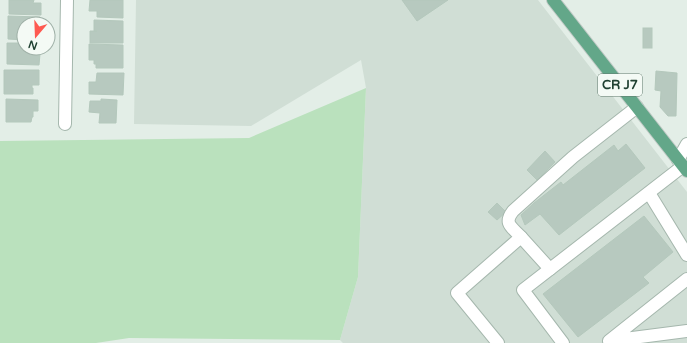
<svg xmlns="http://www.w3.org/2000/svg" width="687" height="343" viewBox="0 0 687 343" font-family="'Varela Round',sans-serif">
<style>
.built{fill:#d0ded5}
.green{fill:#bae1bd}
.building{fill:#b7c9bf;stroke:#b4c8bc}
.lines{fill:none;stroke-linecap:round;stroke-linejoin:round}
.minor-casing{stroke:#a5b7ad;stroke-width:14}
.major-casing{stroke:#c1cac6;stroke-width:14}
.minor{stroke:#fff;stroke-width:12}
.major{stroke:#63a789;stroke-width:12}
.labels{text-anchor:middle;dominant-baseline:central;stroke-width:4;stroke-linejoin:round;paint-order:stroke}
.shield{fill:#f4faf5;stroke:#60786c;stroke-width:1}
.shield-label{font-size:13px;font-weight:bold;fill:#204132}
</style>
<rect width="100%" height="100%" fill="#e3eee7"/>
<!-- built -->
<polygon class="built" points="136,0 538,0 687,192 687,343 343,343 340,340 358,277 366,88 361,60 251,126 134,124"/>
<!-- green -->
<polygon class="green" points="366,88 358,277 340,340 129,338 96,343 0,343 0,141 249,138"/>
<!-- building -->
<g class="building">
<polygon points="9,0 34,0 33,3 41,3 41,15 9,14"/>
<polygon points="90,0 123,0 123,18 97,17 97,11 89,11"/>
<polygon points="402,0 448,0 417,21"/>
<polygon points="8,16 40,17 40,24 24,24 24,40 8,39"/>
<polygon points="94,20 123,21 123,43 90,43 90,31 97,31 94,31"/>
<rect x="643" y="28" width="9" height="20"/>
<polygon points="7,43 24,43 24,48 30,48 30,49 33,49 33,54 40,54 39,65 7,64"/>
<polygon points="89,44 123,45 123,68 96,68 96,64 94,64 94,60 89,60"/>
<polygon points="4,70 39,70 39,85 32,85 32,88 33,88 33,94 4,94"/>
<polygon points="656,71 677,73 676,116 668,116 660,107 661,91 655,90"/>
<polygon points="97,73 124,73 123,95 89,94 89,82 96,82"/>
<polygon points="6,99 38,100 38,111 33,111 33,117 32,117 31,122 6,122"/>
<polygon points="101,99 117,100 116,123 99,123 100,113 89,112 90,101 101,101"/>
<polygon points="626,144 645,168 559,235 540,214 525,225 521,215 534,203 561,182 563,185 614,145 618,151"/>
<polygon points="545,151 555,162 537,180 527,170"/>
<polygon points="497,203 506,212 497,220 488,212"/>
<polygon points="644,216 673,252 643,277 649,283 578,337 543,294"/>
</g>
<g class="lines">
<defs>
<g id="minor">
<polyline points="65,124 67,0"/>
<polyline points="678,160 687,144"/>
<polyline points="649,193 687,255"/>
<path d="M521,237C512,227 503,224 513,211L573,157L637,107"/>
<polyline points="687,279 609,341 687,331"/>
<polyline points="498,343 457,293 521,237 550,269"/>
<polyline points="563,343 523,290 683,166"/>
</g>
<polyline id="major" points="553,0 687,171"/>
</defs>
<!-- minor casing -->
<use href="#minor" class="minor-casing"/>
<!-- major casing -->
<use href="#major" class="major-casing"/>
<!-- minor -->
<use href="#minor" class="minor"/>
<!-- major -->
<use href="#major" class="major"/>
</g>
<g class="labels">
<!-- shield labels -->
<rect class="shield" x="598" y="74" width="44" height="22" rx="3"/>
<g class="shield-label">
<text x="620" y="85">CR J7</text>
</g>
</g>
<!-- north arrow -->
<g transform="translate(36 36) rotate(199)"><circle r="19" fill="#f4faf5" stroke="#9fb0a7"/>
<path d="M0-3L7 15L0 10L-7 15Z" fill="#fe5a51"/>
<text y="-6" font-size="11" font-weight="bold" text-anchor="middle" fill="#204132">N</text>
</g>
</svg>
